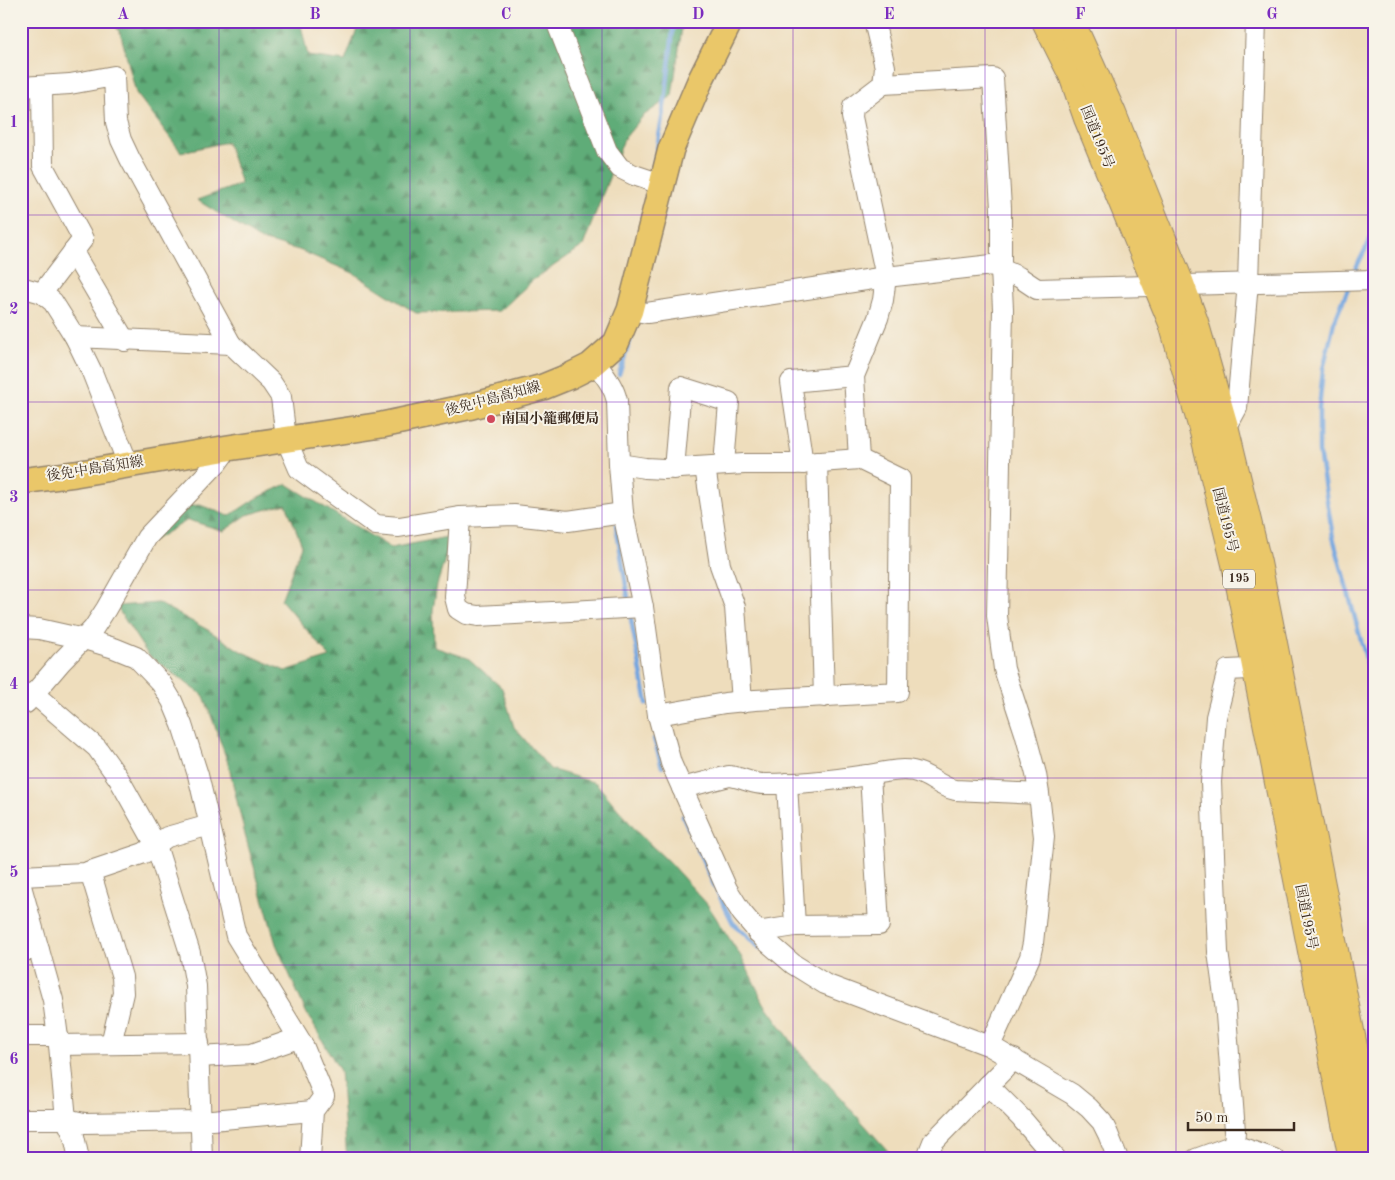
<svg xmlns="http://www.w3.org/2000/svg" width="1395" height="1180" viewBox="0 0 1395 1180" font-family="'Old Standard TT','Noto Serif JP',serif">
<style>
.forest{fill:url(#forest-firs);stroke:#4d6b4b}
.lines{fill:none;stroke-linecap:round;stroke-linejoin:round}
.stream{stroke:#74a6df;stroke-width:4.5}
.minor-casing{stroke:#94846d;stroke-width:22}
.major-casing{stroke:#94846d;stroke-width:28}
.highway-casing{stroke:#94846d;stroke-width:30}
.minor{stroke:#fff;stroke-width:20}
.major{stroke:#eac769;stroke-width:25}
.highway{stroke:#eac769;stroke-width:28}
.grid{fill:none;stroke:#7b2cbf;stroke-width:1;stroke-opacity:0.55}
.poi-dot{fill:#d1495b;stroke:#f7f3e8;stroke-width:2}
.labels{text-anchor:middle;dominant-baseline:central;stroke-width:4;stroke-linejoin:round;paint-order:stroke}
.shield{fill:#f7f3e8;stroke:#73665b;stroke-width:1}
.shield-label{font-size:12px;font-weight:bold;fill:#3b2a1e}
.street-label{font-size:14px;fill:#3b2a1e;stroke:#f7f3e8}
.poi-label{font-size:14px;font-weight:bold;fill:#3b2a1e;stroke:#f7f3e8;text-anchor:start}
.neatline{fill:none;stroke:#7b2cbf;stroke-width:2}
.grid-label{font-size:16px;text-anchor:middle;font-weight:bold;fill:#7b2cbf}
</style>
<defs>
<pattern id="forest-firs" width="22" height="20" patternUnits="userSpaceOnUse" patternTransform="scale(1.25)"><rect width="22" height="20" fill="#5fac78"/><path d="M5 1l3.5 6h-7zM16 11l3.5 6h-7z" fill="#508c62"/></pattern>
</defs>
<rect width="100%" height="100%" fill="#f7f3e8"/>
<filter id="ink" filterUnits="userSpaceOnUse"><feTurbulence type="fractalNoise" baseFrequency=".02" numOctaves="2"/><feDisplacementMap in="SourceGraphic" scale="10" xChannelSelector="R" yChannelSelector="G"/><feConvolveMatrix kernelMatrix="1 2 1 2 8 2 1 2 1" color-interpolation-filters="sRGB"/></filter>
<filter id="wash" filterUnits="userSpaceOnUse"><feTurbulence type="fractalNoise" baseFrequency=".0096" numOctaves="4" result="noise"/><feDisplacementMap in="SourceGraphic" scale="20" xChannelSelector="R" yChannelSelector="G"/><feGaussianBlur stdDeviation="1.12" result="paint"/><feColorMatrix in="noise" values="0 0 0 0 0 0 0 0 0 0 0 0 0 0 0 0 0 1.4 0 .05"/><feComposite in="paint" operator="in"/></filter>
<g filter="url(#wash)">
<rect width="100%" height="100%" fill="#eeddbc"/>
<!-- forest -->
<g class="forest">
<polygon points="113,21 300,21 308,56 345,61 360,21 683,21 672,96 643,116 624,139 583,246 533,280 500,311 416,313 353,273 299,250 261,240 197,200 241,184 227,142 181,152 136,93 121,35"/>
<polygon points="287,484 391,548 452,536 437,585 433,610 434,647 468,658 502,688 514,727 550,769 596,783 639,834 668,861 707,904 742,958 764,1003 798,1050 895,1159 347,1159 340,1071 306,1012 276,944 245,835 228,763 204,696 148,655 116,606 158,603 208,630 239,650 285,671 330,657 281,600 302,545 286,504 247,515 224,531 188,520 149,543 185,506 200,505 229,516 255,499"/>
</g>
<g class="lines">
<!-- stream -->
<g class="stream">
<polyline points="654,166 666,94 674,21"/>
<polyline points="1352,276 1374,232"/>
<polyline points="1349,286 1334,323 1323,369 1319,409 1319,452 1333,537 1374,688"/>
<polyline points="619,374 632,335"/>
<polyline points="616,525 629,603"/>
<polyline points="630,614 647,704"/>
<polyline points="654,739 662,767"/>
<polyline points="683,816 714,885 733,923 760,948"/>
</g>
</g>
</g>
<g filter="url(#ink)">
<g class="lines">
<defs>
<g id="minor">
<polyline points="556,21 607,151 620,168 634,175 661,184"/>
<polyline points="883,84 993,78 1001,208 1001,269 1003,309 997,616 1004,669 1025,733 1036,774 1039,794 1044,837 1033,943 1030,957 990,1046"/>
<polyline points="21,87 70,84 114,76 116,122 121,140 130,159 231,344 271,382 281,397 286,439 299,469 334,495 376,525 399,527 460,517 514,515 568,521 623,513"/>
<polyline points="73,252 125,341"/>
<polyline points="21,287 42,293 53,302 75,337 92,372 128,464"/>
<polyline points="42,293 83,239 43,166 42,86"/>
<polyline points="630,310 647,313 886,277 992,265 1019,277 1037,289 1374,280"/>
<polyline points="75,337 231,344"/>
<path d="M595,362C604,375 614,386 617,401L619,464L623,513L643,607L658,715L671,763L727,889L742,913L765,940L793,964L825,984L990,1046L1072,1094L1089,1108L1102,1122L1108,1134L1118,1159"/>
<polyline points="1225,430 1237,408 1248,283 1256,21"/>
<polyline points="859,459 854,376 878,318 883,300 886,277 852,117 853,107 883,84 885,67 874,21"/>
<polyline points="817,462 824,697"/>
<polyline points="619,464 645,468 664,469 744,464 795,464 859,459 900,479 898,692 755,700 725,703 658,715"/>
<polyline points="803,464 791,382 854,376"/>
<polyline points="705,467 720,565 735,607 742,702"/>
<polyline points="674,469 681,387 729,402 724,465"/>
<polyline points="460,517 455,597 458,609 466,614 478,616 643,607"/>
<polyline points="21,628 39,629 84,639 114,648 136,657 161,683 172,701 182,725 198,775 236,936 303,1045 324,1096 313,1111 310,1159"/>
<polyline points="21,695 33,693 97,748 119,779 156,845 190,953 196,986 202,1159"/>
<polyline points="26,703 61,662 93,629 106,609 147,537 217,463 228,448"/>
<polyline points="787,783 795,926"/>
<path d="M682,788L729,776C742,777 753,785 767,784C800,784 834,780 867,775C882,773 898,768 913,771C929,774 939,787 955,790L1039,794"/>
<polyline points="90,871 122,977 123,993 111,1044"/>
<polyline points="21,876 85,873 144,853 167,837 210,825"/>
<polyline points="21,886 53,1000 59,1045 66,1119 74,1136 79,1159"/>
<polyline points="757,932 795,926 879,925 870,775"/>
<polyline points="21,950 39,950"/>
<polyline points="21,1036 58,1036"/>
<polyline points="59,1045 199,1043"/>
<polyline points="199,1057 252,1054 298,1038"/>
<polyline points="988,1085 1021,1118 1056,1159"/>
<polyline points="21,1119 66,1119 84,1123 201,1121 313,1111"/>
<polyline points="1234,1145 1235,1131 1225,1002 1218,952 1211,782 1216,717 1228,670 1269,668"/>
<polyline points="930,1159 929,1152 933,1142 1014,1059"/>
<polyline points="1196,1159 1234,1145 1274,1159"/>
</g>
<polyline id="major" points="21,481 75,474 228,448 382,425 472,406 543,387 570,376 590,366 616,343 630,310 671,149 700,81 730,21"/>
<g id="highway">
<polyline points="1046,21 1073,75 1088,118 1173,323 1204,432 1236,564 1353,1159"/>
<polyline points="1070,21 1112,114 1180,284 1194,322 1225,430 1257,563 1374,1152"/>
</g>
</defs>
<!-- minor casing -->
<use href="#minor" class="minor-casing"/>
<!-- major casing -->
<use href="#major" class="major-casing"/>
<!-- highway casing -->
<use href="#highway" class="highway-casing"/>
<!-- minor -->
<use href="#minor" class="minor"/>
<!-- major -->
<use href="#major" class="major"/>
<!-- highway -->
<use href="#highway" class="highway"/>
</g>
</g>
<!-- grid -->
<path class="grid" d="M219,21V1159M410,21V1159M602,21V1159M793,21V1159M985,21V1159M1176,21V1159M21,215H1374M21,402H1374M21,590H1374M21,778H1374M21,965H1374"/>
<!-- markers -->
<circle class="poi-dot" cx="491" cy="419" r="5"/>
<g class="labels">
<!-- shield labels -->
<rect class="shield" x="1223" y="569.5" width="32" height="19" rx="4"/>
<g class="shield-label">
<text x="1239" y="579">195</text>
</g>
<!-- street labels -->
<g class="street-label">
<text transform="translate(1097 137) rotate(68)">国道195号</text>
<text transform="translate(493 399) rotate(-15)">後免中島高知線</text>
<text transform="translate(95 469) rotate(-9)">後免中島高知線</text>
<text transform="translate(1225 520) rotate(76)">国道195号</text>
<text transform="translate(1306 917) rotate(79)">国道195号</text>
</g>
<!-- poi labels -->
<g class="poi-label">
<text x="501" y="419">南国小籠郵便局</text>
</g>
</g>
<!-- margin -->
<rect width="1395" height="1180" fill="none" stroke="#f7f3e8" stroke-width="55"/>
<!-- scale -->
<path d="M1188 1122v8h106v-8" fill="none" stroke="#3b2a1e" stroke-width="2.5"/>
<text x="1195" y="1122" font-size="15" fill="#3b2a1e" stroke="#f7f3e8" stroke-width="4" paint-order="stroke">50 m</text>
<rect x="28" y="28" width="1340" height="1124" class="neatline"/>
<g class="grid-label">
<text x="123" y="19">A</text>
<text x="315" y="19">B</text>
<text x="506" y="19">C</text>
<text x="698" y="19">D</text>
<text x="889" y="19">E</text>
<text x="1080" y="19">F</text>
<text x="1272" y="19">G</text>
<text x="14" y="127">1</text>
<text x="14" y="314">2</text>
<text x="14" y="502">3</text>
<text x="14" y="689">4</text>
<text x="14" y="877">5</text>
<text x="14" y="1064">6</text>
</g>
</svg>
